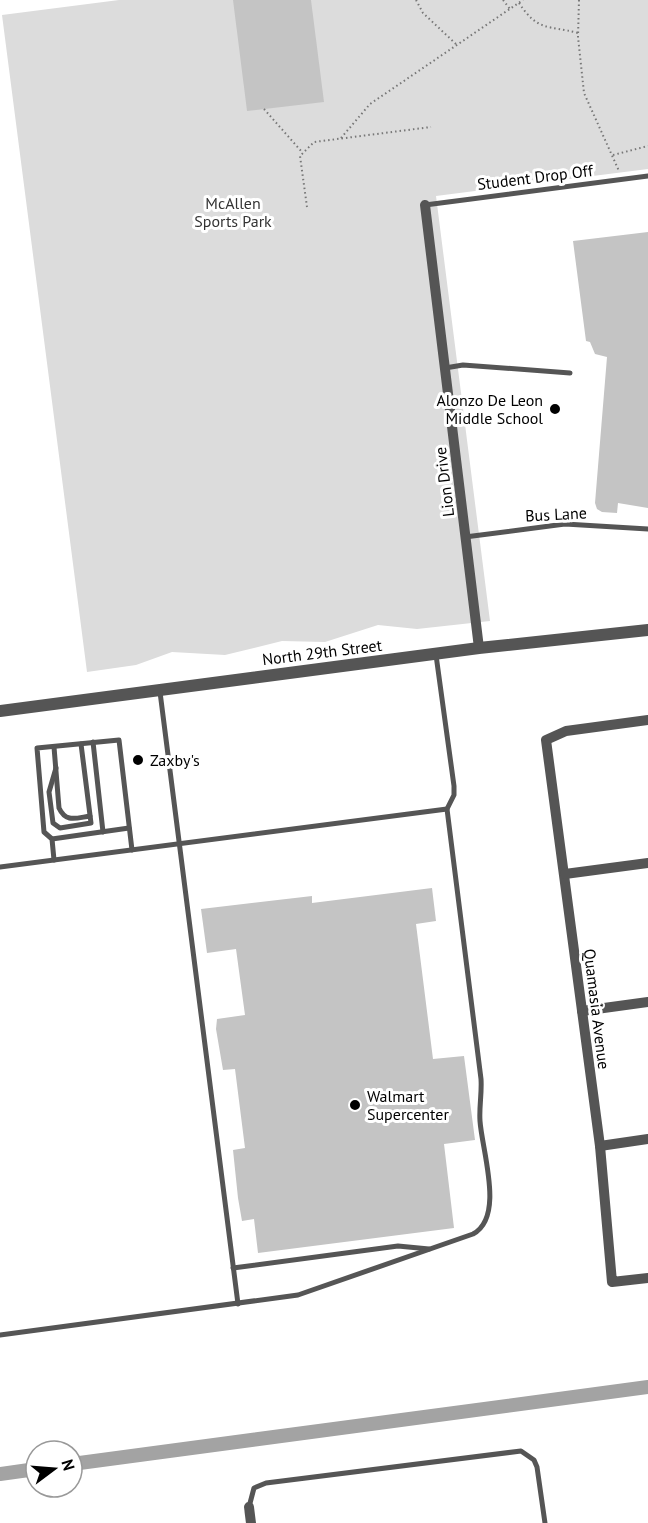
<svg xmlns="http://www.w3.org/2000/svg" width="648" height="1523" viewBox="0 0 648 1523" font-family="'PT Sans',sans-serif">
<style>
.green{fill:#dcdcdc}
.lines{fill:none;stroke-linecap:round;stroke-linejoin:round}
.canal{stroke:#a3a3a3;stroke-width:14}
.building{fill:#c4c4c4}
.path{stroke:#777;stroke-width:2;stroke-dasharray:1.5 3;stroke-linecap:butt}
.service{stroke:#555;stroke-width:5}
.minor{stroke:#555;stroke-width:10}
.tertiary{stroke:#555;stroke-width:12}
.poi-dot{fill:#000;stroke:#fff;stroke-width:2}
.labels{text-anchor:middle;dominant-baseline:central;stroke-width:6;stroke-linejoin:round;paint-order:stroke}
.street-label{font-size:16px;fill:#000;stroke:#fff}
.park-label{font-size:16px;fill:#333;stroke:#fff}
.poi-label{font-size:16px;fill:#000;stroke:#fff;text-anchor:start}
</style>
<rect width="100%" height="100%" fill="#fff"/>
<!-- green -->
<polygon class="green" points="119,0 648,0 648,169 436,196 490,621 417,629 378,625 325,642 282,641 225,655 172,652 136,665 87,672 2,15"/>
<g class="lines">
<!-- canal -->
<g class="canal">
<polyline points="72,1464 648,1387"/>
<polyline points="0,1474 36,1469"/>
</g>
</g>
<!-- building -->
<g class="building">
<polygon points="233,0 311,0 324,102 247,111"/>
<polygon points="648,232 648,508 618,503 617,513 602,512 597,509 595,503 607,357 595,354 590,342 586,341 573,241"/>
<polygon points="432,888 436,921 416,924 433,1059 464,1056 475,1140 444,1144 454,1228 258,1253 254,1219 242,1221 238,1198 233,1150 245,1148 235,1069 223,1070 216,1029 217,1019 245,1015 236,949 207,953 201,909 312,896 312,903"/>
</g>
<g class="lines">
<!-- path -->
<g class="path">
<polyline points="416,0 423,13 457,45"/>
<polyline points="503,0 510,9"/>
<polyline points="579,0 578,37 584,93 619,171"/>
<path d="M519,3C538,32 548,25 578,33"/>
<polyline points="264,109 302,152"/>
<polyline points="341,138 370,104 523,0"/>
<polyline points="613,155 648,146"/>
<polyline points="307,207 300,156 314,142 431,127"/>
</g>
<!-- service -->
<g class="service">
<polyline points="425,205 648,176"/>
<polyline points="445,368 463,365 570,373"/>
<polyline points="465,537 565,524 648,529"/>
<polyline points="160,692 238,1304"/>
<polyline points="93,742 103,832"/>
<path d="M54,747L59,808C66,823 76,818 90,816"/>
<polyline points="56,768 49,792 53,823 60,828 91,823 81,744"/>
<polyline points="52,839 129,828"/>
<polyline points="54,860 52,839 44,832 37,748 119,740 132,850"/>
<polyline points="0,867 447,809"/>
<polyline points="233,1268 398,1246 429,1249"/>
<path d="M0,1335L298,1295L473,1234C505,1217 482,1151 480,1121C479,1107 482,1093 481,1079L447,809L454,795V786L436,655"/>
<polyline points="249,1507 254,1488 266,1483 521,1451 534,1460 537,1467 545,1523"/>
</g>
<!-- minor -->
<g class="minor">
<polyline points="425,205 479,648"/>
<polyline points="648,720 566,731 546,740 600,1146 612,1282 648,1278"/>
<polyline points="565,874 648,863"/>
<polyline points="582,1011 648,1002"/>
<polyline points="600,1146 648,1139"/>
<polyline points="249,1507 251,1523"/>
</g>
<!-- tertiary -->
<polyline class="tertiary" points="0,711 479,648 648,630"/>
</g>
<!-- markers -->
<g class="poi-dot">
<circle cx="555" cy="409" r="6"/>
<circle cx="138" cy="760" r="6"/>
<circle cx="355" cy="1105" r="6"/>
</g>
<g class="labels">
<!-- street labels -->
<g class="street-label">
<text transform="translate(535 177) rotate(-7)">Student Drop Off</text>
<text transform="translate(444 482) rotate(-97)">Lion Drive</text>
<text transform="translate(556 514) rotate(-3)">Bus Lane</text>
<text transform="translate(322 652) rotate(-7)">North 29th Street</text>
<text transform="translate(597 1009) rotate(83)">Quamasia Avenue</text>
</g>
<!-- park labels -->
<g class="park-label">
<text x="233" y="203">McAllen<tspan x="233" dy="18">Sports Park</tspan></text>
</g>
<!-- poi labels -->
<g class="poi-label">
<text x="543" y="400" text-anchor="end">Alonzo De Leon<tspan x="543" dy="18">Middle School</tspan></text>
<text x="150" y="760">Zaxby's</text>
<text x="367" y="1096">Walmart<tspan x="367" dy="18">Supercenter</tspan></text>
</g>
</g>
<!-- north arrow -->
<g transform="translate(54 1469) rotate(74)"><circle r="28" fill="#ffffff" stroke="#999999" stroke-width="1.5"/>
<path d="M0-4.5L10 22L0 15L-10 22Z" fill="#000000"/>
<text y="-9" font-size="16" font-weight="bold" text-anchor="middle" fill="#000000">N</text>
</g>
</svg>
